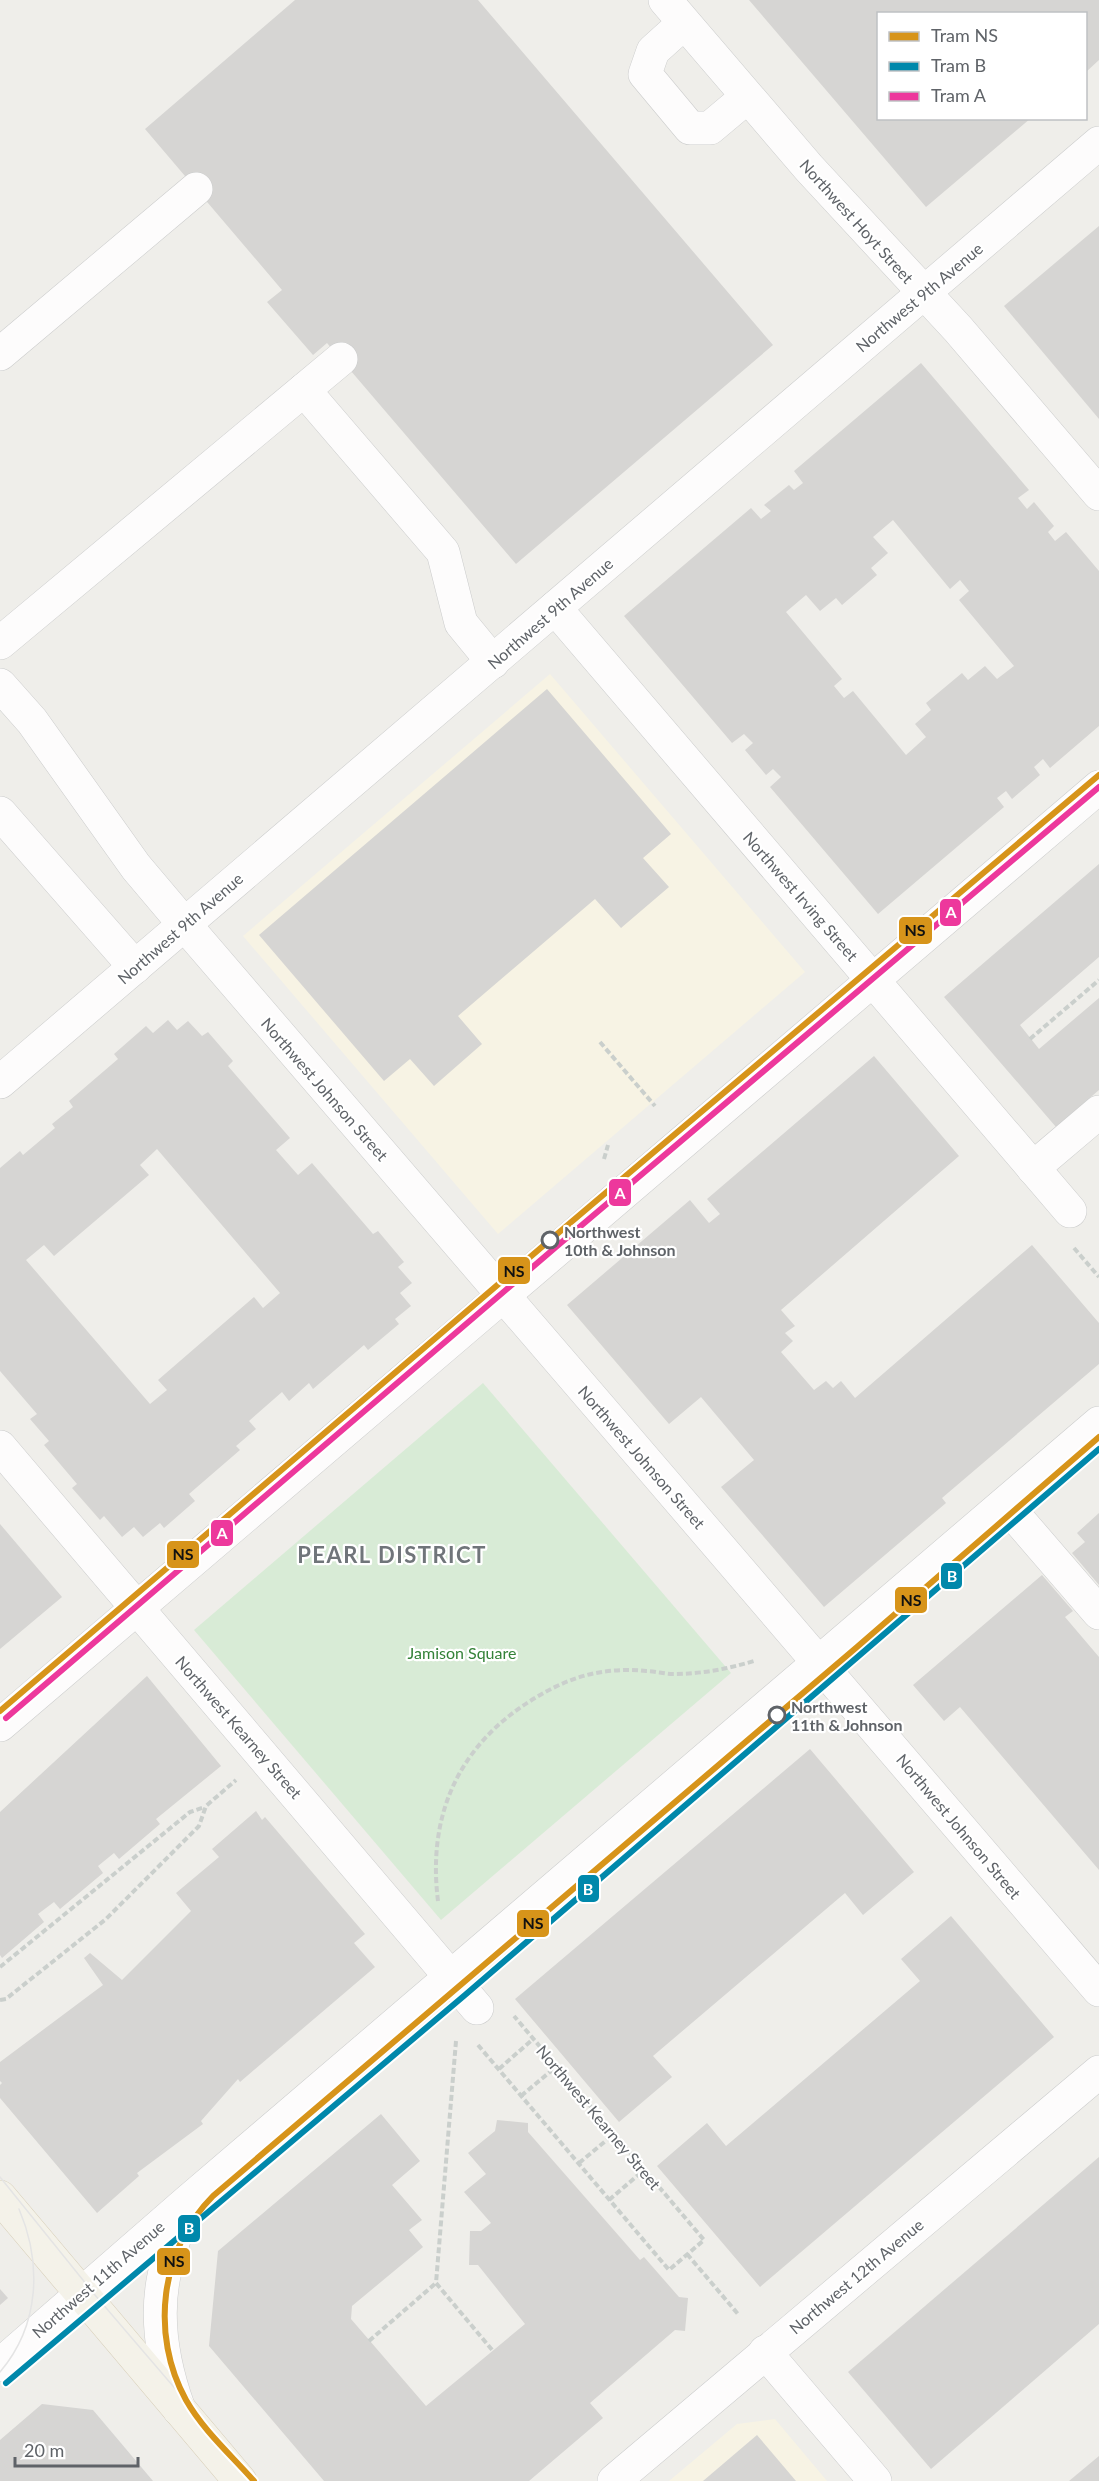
<svg xmlns="http://www.w3.org/2000/svg" width="1099" height="2481" viewBox="0 0 1099 2481" font-family="Lato,sans-serif">
<style>
.commercial{fill:#f7f3e4}
.green{fill:#d8ebd6}
.building{fill:#d6d5d3;fill-rule:evenodd}
.lines{fill:none;stroke-linecap:round;stroke-linejoin:round}
.minor-casing{stroke:#cbcccc;stroke-width:34}
.major-casing{stroke:#d7ceb8;stroke-width:34}
.path{stroke:#cacfcc;stroke-width:4;stroke-dasharray:6 3;stroke-linecap:butt}
.minor{stroke:#fdfcfc;stroke-width:33}
.major{stroke:#f4f2e9;stroke-width:33}
.tram{stroke:#e4e4e4;stroke-width:1.5}
.tram-1-casing{stroke:#fff;stroke-width:10}
.tram-2-casing{stroke:#fff;stroke-width:10}
.tram-3-casing{stroke:#fff;stroke-width:10}
.tram-1{stroke:#d7941a;stroke-width:6}
.tram-2{stroke:#0088ab;stroke-width:6}
.tram-3{stroke:#ed389c;stroke-width:6}
.stop-dot{fill:#fff;stroke:#5f6368;stroke-width:3}
.labels{text-anchor:middle;dominant-baseline:central;stroke-width:4.5;stroke-linejoin:round;paint-order:stroke}
.street-label{font-size:16px;fill:#5f6368;stroke:#fff}
.stop-label{font-size:16px;font-weight:bold;fill:#5f6368;stroke:#fff;text-anchor:start}
.park-label{font-size:16px;fill:#348238;stroke:#fff}
.district-label{font-size:22px;font-weight:bold;letter-spacing:1.5px;fill:#70757a;stroke:#fff}
.line-badge{stroke:#fff;stroke-width:2}
.badge-label{font-size:16px;text-anchor:middle;font-weight:bold;fill:#fff}
.pale-badge-label{font-size:16px;text-anchor:middle;font-weight:bold;fill:#111}
</style>
<rect width="100%" height="100%" fill="#efeeea"/>
<!-- commercial -->
<g class="commercial">
<polygon points="550,674 805,972 498,1234 243,936"/>
<polygon points="775,2419 827,2481 669,2481 737,2424"/>
</g>
<!-- green -->
<polygon class="green" points="483,1383 731,1673 441,1920 194,1630"/>
<!-- building -->
<g class="building">
<polygon points="295,0 478,0 773,345 516,564 327,343 313,355 267,302 282,290 145,129"/>
<polygon points="749,0 1099,0 1099,60 1086,72 1086,14 878,14 878,118 1031,118 926,207"/>
<polygon points="1099,226 1099,419 1004,306"/>
<path d="M921,363L1029,490L1018,498L1027,509L1034,502L1054,526L1048,532L1055,541L1066,532L1099,571V726L1050,768L1043,759L1034,767L1040,775L1012,799L1006,791L997,798L1004,807L878,914L770,787L781,777L773,769L766,775L745,750L753,743L744,734L732,743L624,616L751,508L761,519L771,511L764,505L789,485L794,490L803,483L794,471ZM893,520L950,589L960,580L969,591L959,600L1014,666L997,679L985,666L968,680L962,673L926,703L931,710L915,724L926,737L906,755L853,691L844,698L834,686L842,679L786,612L806,595L820,611L836,598L842,605L877,575L871,568L888,553L873,537Z"/>
<polygon points="547,689 671,834 643,858 669,887 621,928 595,899 458,1016 482,1044 434,1086 410,1059 384,1081 259,935"/>
<polygon points="1099,864 1099,957 1020,1025 1039,1049 1099,998 1099,1090 1056,1127 944,997"/>
<path d="M168,1020L177,1030L188,1021L202,1036L208,1032L233,1061L228,1066L290,1138L276,1150L298,1175L312,1163L373,1234L378,1231L404,1262L398,1267L412,1283L400,1293L411,1306L395,1319L399,1324L368,1350L364,1345L313,1389L309,1383L289,1401L282,1392L249,1421L256,1429L236,1446L240,1450L189,1494L195,1501L164,1528L160,1523L143,1537L134,1527L122,1537L104,1516L100,1520L72,1488L77,1484L44,1445L49,1441L30,1419L37,1414L0,1371V1168L20,1151L23,1155L55,1128L52,1124L73,1107L69,1101L118,1059L114,1054L146,1026L153,1033ZM157,1149L280,1293L263,1308L254,1297L158,1380L167,1390L150,1404L26,1260L44,1245L54,1256L149,1175L140,1165Z"/>
<polygon points="874,1056 959,1156 781,1310 795,1326 785,1333 793,1341 781,1352 814,1390 826,1381 833,1388 841,1381 855,1398 1032,1245 1099,1323 1099,1364 942,1498 946,1503 824,1607 721,1487 754,1460 701,1397 669,1424 567,1305 690,1200 709,1223 720,1214 707,1199"/>
<polygon points="1099,1513 1099,1585 1072,1553 1085,1542 1077,1533"/>
<polygon points="0,1524 62,1597 0,1649"/>
<polygon points="1042,1575 1073,1611 1065,1617 1099,1657 1099,1870 960,1707 944,1721 913,1685"/>
<polygon points="147,1676 221,1766 156,1819 160,1824 119,1859 114,1853 98,1866 103,1873 60,1909 54,1902 38,1914 44,1922 2,1958 0,1955 0,1812"/>
<polygon points="810,1749 914,1872 863,1915 845,1893 653,2056 672,2077 619,2122 515,1999"/>
<polygon points="256,1811 262,1820 265,1817 365,1934 354,1943 375,1967 240,2082 238,2079 201,2121 203,2124 137,2173 139,2176 97,2213 0,2098 0,2085 2,2083 0,2081 0,2062 103,1985 84,1958 90,1953 122,1980 191,1911 176,1893 219,1857 212,1849"/>
<polygon points="951,1916 1054,2037 760,2287 657,2166 707,2123 726,2146 920,1981 901,1959"/>
<polygon points="381,2114 420,2161 392,2185 422,2220 409,2230 423,2247 352,2306 351,2319 426,2406 525,2324 478,2265 469,2265 470,2231 481,2231 491,2223 464,2192 486,2174 468,2153 495,2131 497,2120 528,2123 528,2132 640,2260 644,2257 679,2297 688,2298 685,2331 675,2330 590,2403 603,2418 529,2481 324,2481 209,2346 218,2251"/>
<polygon points="1099,2157 1099,2324 931,2469 848,2372"/>
<polygon points="0,2289 8,2298 0,2305"/>
<polygon points="42,2404 93,2410 153,2481 0,2481 0,2440"/>
<polygon points="757,2435 796,2481 703,2481"/>
<polygon points="1099,2456 1099,2481 1069,2481"/>
</g>
<g class="lines">
<defs>
<g id="minor">
<polyline points="665,0 809,168 958,329 1099,494"/>
<polyline points="684,23 653,51 645,74 690,128 710,128 747,97"/>
<polyline points="0,354 196,189"/>
<polyline points="304,390 443,552 461,623 493,662"/>
<polyline points="555,608 1070,1211"/>
<polyline points="0,643 341,359"/>
<path d="M0,685L32,721L136,867L185,925C489,1280 796,1634 1099,1990"/>
<polyline points="0,813 135,967"/>
<polyline points="0,1082 1099,143"/>
<polyline points="1033,1168 1099,1112"/>
<polyline points="0,1447 477,2008"/>
<polyline points="1005,1504 1099,1613"/>
<polyline points="0,1725 1099,787"/>
<polyline points="765,2352 875,2481"/>
<polyline points="0,2365 186,2203 1099,1423"/>
<path d="M179,2409C163,2365 154,2318 165,2271C170,2248 179,2226 186,2204"/>
<polyline points="614,2481 1099,2072"/>
</g>
<polyline id="major" points="0,2197 240,2481"/>
</defs>
<!-- minor casing -->
<use href="#minor" class="minor-casing"/>
<!-- major casing -->
<use href="#major" class="major-casing"/>
<!-- path -->
<g class="path">
<polyline points="1030,1039 1099,980"/>
<polyline points="600,1042 655,1106"/>
<polyline points="604,1159 608,1145"/>
<polyline points="1074,1248 1099,1277"/>
<path d="M438,1901C428,1821 454,1754 521,1707C543,1692 569,1678 596,1673C612,1670 629,1669 646,1671C655,1671 664,1674 673,1674C701,1674 727,1669 754,1661"/>
<polyline points="0,1967 190,1812 205,1807"/>
<polyline points="0,2000 6,1999 106,1919 199,1826 206,1806 236,1780"/>
<polyline points="456,2041 436,2283 493,2351"/>
<polyline points="478,2045 669,2270 704,2240 514,2016"/>
<polyline points="499,2069 533,2039"/>
<polyline points="521,2096 557,2066"/>
<polyline points="579,2163 614,2134"/>
<polyline points="609,2200 644,2170"/>
<polyline points="687,2254 738,2314"/>
<polyline points="369,2341 436,2283"/>
</g>
<!-- minor -->
<use href="#minor" class="minor"/>
<!-- major -->
<use href="#major" class="major"/>
<!-- tram -->
<g class="tram">
<polyline points="0,2177 95,2295 208,2427"/>
<path d="M0,2372C40,2325 42,2263 19,2209"/>
</g>
<defs>
<g id="tram-1">
<polyline points="0,1711 550,1240 1099,775"/>
<path d="M254,2481C231,2455 203,2430 186,2400C150,2335 160,2249 213,2196L857,1647L1099,1437"/>
</g>
<polyline id="tram-2" points="6,2383 465,1995 1099,1449"/>
<polyline id="tram-3" points="6,1718 556,1247 1099,787"/>
</defs>
<!-- tram-1 casing -->
<use href="#tram-1" class="tram-1-casing"/>
<!-- tram-2 casing -->
<use href="#tram-2" class="tram-2-casing"/>
<!-- tram-3 casing -->
<use href="#tram-3" class="tram-3-casing"/>
<!-- tram-1 -->
<use href="#tram-1" class="tram-1"/>
<!-- tram-2 -->
<use href="#tram-2" class="tram-2"/>
<!-- tram-3 -->
<use href="#tram-3" class="tram-3"/>
</g>
<!-- markers -->
<g class="stop-dot">
<circle cx="550" cy="1240" r="8"/>
<circle cx="777" cy="1715" r="8"/>
</g>
<g class="labels">
<!-- street labels -->
<g class="street-label">
<text transform="translate(857 221) rotate(48)">Northwest Hoyt Street</text>
<text transform="translate(919 297) rotate(-40)">Northwest 9th Avenue</text>
<text transform="translate(550 613) rotate(-41)">Northwest 9th Avenue</text>
<text transform="translate(801 896) rotate(49)">Northwest Irving Street</text>
<text transform="translate(180 928) rotate(-41)">Northwest 9th Avenue</text>
<text transform="translate(325 1089) rotate(49)">Northwest Johnson Street</text>
<text transform="translate(642 1457) rotate(49)">Northwest Johnson Street</text>
<text transform="translate(239 1727) rotate(49)">Northwest Kearney Street</text>
<text transform="translate(959 1826) rotate(50)">Northwest Johnson Street</text>
<text transform="translate(599 2117) rotate(50)">Northwest Kearney Street</text>
<text transform="translate(856 2276) rotate(-40)">Northwest 12th Avenue</text>
<text transform="translate(98 2279) rotate(-41)">Northwest 11th Avenue</text>
</g>
<!-- stop labels -->
<g class="stop-label">
<text x="564" y="1231">Northwest<tspan x="564" dy="18">10th &amp; Johnson</tspan></text>
<text x="791" y="1706">Northwest<tspan x="791" dy="18">11th &amp; Johnson</tspan></text>
</g>
<!-- park labels -->
<g class="park-label">
<text x="462" y="1652">Jamison Square</text>
</g>
<!-- district labels -->
<g class="district-label">
<text x="392" y="1554">PEARL DISTRICT</text>
</g>
</g>
<g class="line-badge">
<rect x="939" y="898" width="23" height="29" rx="6" fill="#ed389c"/>
<rect x="898" y="916" width="35" height="29" rx="6" fill="#d7941a"/>
<rect x="608" y="1178" width="24" height="29" rx="6" fill="#ed389c"/>
<rect x="497" y="1256" width="34" height="29" rx="6" fill="#d7941a"/>
<rect x="210" y="1519" width="24" height="28" rx="6" fill="#ed389c"/>
<rect x="166" y="1540" width="34" height="29" rx="6" fill="#d7941a"/>
<rect x="940" y="1562" width="23" height="28" rx="6" fill="#0088ab"/>
<rect x="894" y="1586" width="34" height="28" rx="6" fill="#d7941a"/>
<rect x="577" y="1874" width="23" height="29" rx="6" fill="#0088ab"/>
<rect x="516" y="1909" width="34" height="29" rx="6" fill="#d7941a"/>
<rect x="177" y="2214" width="24" height="29" rx="6" fill="#0088ab"/>
<rect x="156" y="2247" width="35" height="29" rx="6" fill="#d7941a"/>
</g>
<g class="badge-label">
<text x="951" y="918">A</text>
<text x="620" y="1199">A</text>
<text x="222" y="1539">A</text>
<text x="952" y="1582">B</text>
<text x="588" y="1895">B</text>
<text x="189" y="2234">B</text>
</g>
<g class="pale-badge-label">
<text x="915" y="936">NS</text>
<text x="514" y="1277">NS</text>
<text x="183" y="1560">NS</text>
<text x="911" y="1606">NS</text>
<text x="533" y="1929">NS</text>
<text x="174" y="2267">NS</text>
</g>
<!-- legend -->
<rect x="877" y="12" width="210" height="108" fill="#ffffff" stroke="#bfc1c3" stroke-width="1.5"/>
<rect x="889" y="32" width="30" height="9" fill="#d7941a" stroke="#bfc1c3" stroke-width="1.5"/>
<text x="931" y="42" font-size="18" fill="#5f6368">Tram NS</text>
<rect x="889" y="62" width="30" height="9" fill="#0088ab" stroke="#bfc1c3" stroke-width="1.5"/>
<text x="931" y="72" font-size="18" fill="#5f6368">Tram B</text>
<rect x="889" y="92" width="30" height="9" fill="#ed389c" stroke="#bfc1c3" stroke-width="1.5"/>
<text x="931" y="102" font-size="18" fill="#5f6368">Tram A</text>
<!-- scale -->
<path d="M15 2457v9h123v-9" fill="none" stroke="#5f6368" stroke-width="3"/>
<text x="24" y="2457" font-size="18" fill="#5f6368" stroke="#ffffff" stroke-width="4.5" paint-order="stroke">20 m</text>
</svg>
